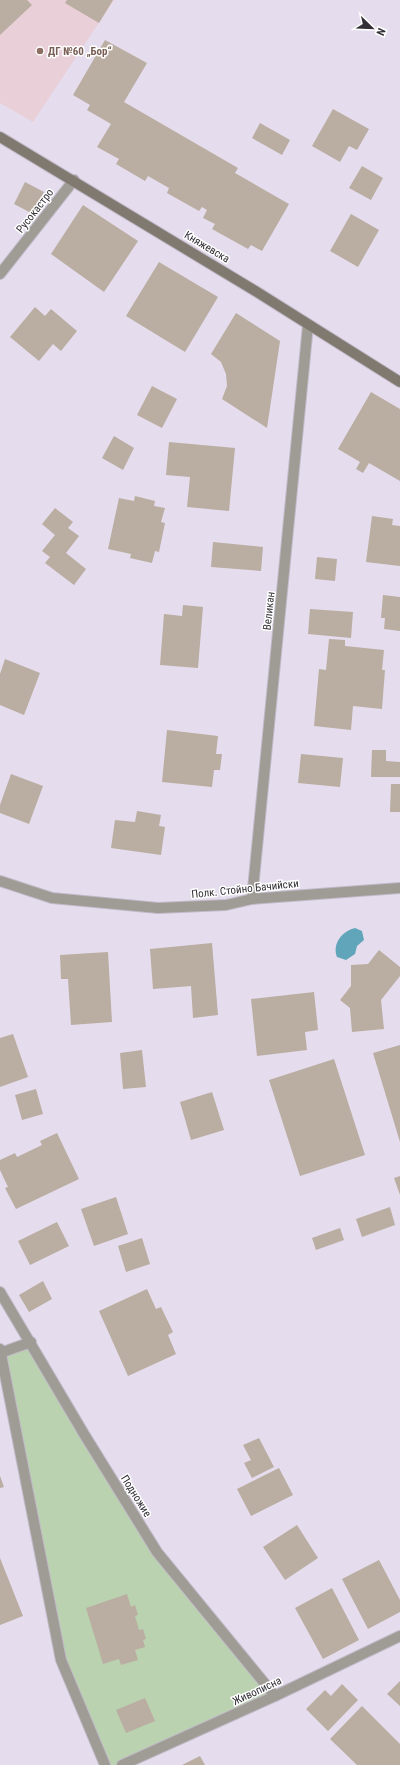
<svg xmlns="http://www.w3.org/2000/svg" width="400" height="1765" viewBox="0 0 400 1765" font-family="'Roboto Condensed',sans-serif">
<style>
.education{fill:#e9cfd7}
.green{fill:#bad2af}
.water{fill:#61a5bb}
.building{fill:#baada1}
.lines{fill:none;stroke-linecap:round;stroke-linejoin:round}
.street-casing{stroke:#c1bac8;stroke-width:12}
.secondary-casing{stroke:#c1bac8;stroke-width:12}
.street{stroke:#9f9b95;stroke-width:10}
.secondary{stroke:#7f7970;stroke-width:10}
.education-dot{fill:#8d6e63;stroke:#fff;stroke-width:1.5}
.labels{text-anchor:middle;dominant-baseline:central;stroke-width:3;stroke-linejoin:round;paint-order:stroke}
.education-label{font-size:11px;font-weight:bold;fill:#785e54;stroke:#fff;text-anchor:start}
.street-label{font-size:11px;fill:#323036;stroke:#fff}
</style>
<rect width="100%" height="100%" fill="#e5dded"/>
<!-- education -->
<polygon class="education" points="0,0 114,0 33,122 0,103"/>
<!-- green -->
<polygon class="green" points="31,1342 157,1552 275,1696 122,1765 105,1765 61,1660 1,1353"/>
<!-- water -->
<path class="water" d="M355,928L362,931L364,940L357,946L355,954L346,960L337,957C332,944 342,931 355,928Z"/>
<!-- building -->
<g class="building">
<polygon points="0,0 27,0 32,5 0,35"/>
<polygon points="67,0 113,0 99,23 65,3"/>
<polygon points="105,40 147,63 124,102 238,168 235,173 289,204 262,251 251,245 248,249 212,229 215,224 203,218 207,210 202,207 199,211 167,193 169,188 148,176 145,181 116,164 119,159 97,147 111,124 87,110 90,105 73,95"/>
<polygon points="333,109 369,129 357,150 349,146 340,162 312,146"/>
<polygon points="260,123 290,140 282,155 252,138"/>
<polygon points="362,166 383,178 371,200 349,188"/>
<polygon points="25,182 44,192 33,214 14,204"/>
<polygon points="83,205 138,241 104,292 51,254"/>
<polygon points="351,214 379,230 358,267 330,251"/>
<polygon points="159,262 218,297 185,352 126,316"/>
<polygon points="35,307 45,316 51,309 77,331 61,351 53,344 39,361 10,337"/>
<polygon points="236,313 280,341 267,428 222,399 227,386 226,374 221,362 211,354"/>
<polygon points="152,386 177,399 162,428 137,415"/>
<polygon points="371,392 400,409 400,481 369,463 363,473 356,469 360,462 338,449"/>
<polygon points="114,436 134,448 123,470 102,458"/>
<polygon points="169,442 235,448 229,511 187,507 190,477 166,475"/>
<polygon points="135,496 155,501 154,506 165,508 161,522 165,523 159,552 155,551 152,563 130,558 131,554 108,549 119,498 134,501"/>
<polygon points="55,508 73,522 68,528 79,536 66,553 86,569 74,585 45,563 50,557 42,551 55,535 42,524"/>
<polygon points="372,516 393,519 392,525 400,526 400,566 366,562"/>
<polygon points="213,542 263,547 261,571 211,567"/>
<polygon points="317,557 337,559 335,581 315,579"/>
<polygon points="383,595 400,597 400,631 384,629 385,618 381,618"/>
<polygon points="183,605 203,607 198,668 160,665 164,614 182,616"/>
<polygon points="310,609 353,612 351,638 308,634"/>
<polygon points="329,639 345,640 345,646 384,650 382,670 385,670 382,709 353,706 351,730 314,726 319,669 326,670"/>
<polygon points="5,659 40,673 24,715 0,705 0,674"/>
<polygon points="167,730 218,736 216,754 222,754 220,770 214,770 212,787 162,782"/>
<polygon points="372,750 386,750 386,761 400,762 400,777 371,777"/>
<polygon points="301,754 343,758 340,787 298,783"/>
<polygon points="11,774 43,786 29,824 0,813 0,805"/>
<polygon points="391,784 400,784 400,812 390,812"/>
<polygon points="137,811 161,815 159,826 165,827 161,855 111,848 115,820 135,822"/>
<polygon points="212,943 218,1015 193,1018 191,986 153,989 150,949"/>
<polygon points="379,950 400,967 400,976 381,1000 384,1029 352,1032 350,1008 340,1000 351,986 351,965 368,964"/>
<polygon points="108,952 112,1022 71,1025 68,979 61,979 60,955"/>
<polygon points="314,992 318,1030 305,1032 307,1050 257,1056 251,999"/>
<polygon points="13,1034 28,1077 0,1087 0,1038"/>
<polygon points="400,1045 400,1142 373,1053"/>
<polygon points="142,1050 146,1087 123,1089 120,1053"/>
<polygon points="334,1059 365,1155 300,1176 269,1080"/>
<polygon points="36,1089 43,1114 22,1120 15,1095"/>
<polygon points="212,1092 224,1130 191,1140 180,1102"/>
<polygon points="57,1133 79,1179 16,1209 5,1188 8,1187 0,1170 0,1160 15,1153 17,1157 42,1145 40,1141"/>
<polygon points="400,1176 400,1195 394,1178"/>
<polygon points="116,1197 128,1234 94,1246 81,1209"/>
<polygon points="390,1207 395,1225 362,1237 356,1219"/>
<polygon points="57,1222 69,1246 30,1265 18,1241"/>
<polygon points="340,1228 344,1240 316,1250 312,1238"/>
<polygon points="142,1238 150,1264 126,1272 118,1246"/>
<polygon points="43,1281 52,1299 29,1312 19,1295"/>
<polygon points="147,1289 156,1309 161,1307 173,1332 168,1335 176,1354 128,1376 99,1311"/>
<polygon points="259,1438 274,1467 252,1478 244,1463 251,1460 243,1445"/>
<polygon points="279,1468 293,1495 251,1516 237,1489"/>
<polygon points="0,1476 4,1487 0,1488"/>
<polygon points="297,1525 318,1558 285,1580 263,1547"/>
<polygon points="0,1558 23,1616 0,1625"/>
<polygon points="379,1560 400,1600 400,1612 368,1629 342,1579"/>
<polygon points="332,1588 359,1640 323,1659 295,1608"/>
<polygon points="127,1594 131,1607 135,1605 138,1615 135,1616 139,1630 143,1629 146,1639 143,1640 145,1647 135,1650 138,1660 121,1665 119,1659 103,1664 86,1608"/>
<polygon points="400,1681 400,1706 387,1694"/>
<polygon points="342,1684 358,1700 328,1731 306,1709 325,1690 331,1696"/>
<polygon points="145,1698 155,1721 126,1733 116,1710"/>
<polygon points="362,1706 400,1744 400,1765 357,1765 330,1739"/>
<polygon points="200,1756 205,1765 182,1765"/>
</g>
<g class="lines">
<defs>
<g id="street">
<polyline points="0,274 74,180"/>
<polyline points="0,881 52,898 158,908 226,905 252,899 400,888"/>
<polyline points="252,899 308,325"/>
<polyline points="0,1292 84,1434 157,1552 275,1696"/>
<polyline points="0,1349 61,1660 105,1765"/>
<polyline points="0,1353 31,1342"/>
<polyline points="122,1765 275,1696 400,1636"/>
</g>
<polyline id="secondary" points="0,137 257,292 400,382"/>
</defs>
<!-- street casing -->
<use href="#street" class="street-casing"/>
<!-- secondary casing -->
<use href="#secondary" class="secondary-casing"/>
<!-- street -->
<use href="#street" class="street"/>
<!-- secondary -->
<use href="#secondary" class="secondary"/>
</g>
<!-- markers -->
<circle class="education-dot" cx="40" cy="51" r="4"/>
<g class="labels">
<!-- education labels -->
<g class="education-label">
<text x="48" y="51">ДГ №60 „Бор“</text>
</g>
<!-- street labels -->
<g class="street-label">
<text transform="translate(35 211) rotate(-52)">Русокастро</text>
<text transform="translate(207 247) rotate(31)">Княжевска</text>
<text transform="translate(269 611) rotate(-84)">Великан</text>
<text transform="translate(245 889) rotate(-6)">Полк. Стойно Бачийски</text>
<text transform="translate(136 1496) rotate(58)">Подножие</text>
<text transform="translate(257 1691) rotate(-25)">Живописна</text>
</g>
</g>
<!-- north arrow -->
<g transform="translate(372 28) rotate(113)" stroke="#ffffff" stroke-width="3" paint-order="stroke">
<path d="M0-3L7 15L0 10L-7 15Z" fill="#323036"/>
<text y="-6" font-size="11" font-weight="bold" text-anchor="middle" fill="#323036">N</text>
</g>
</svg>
